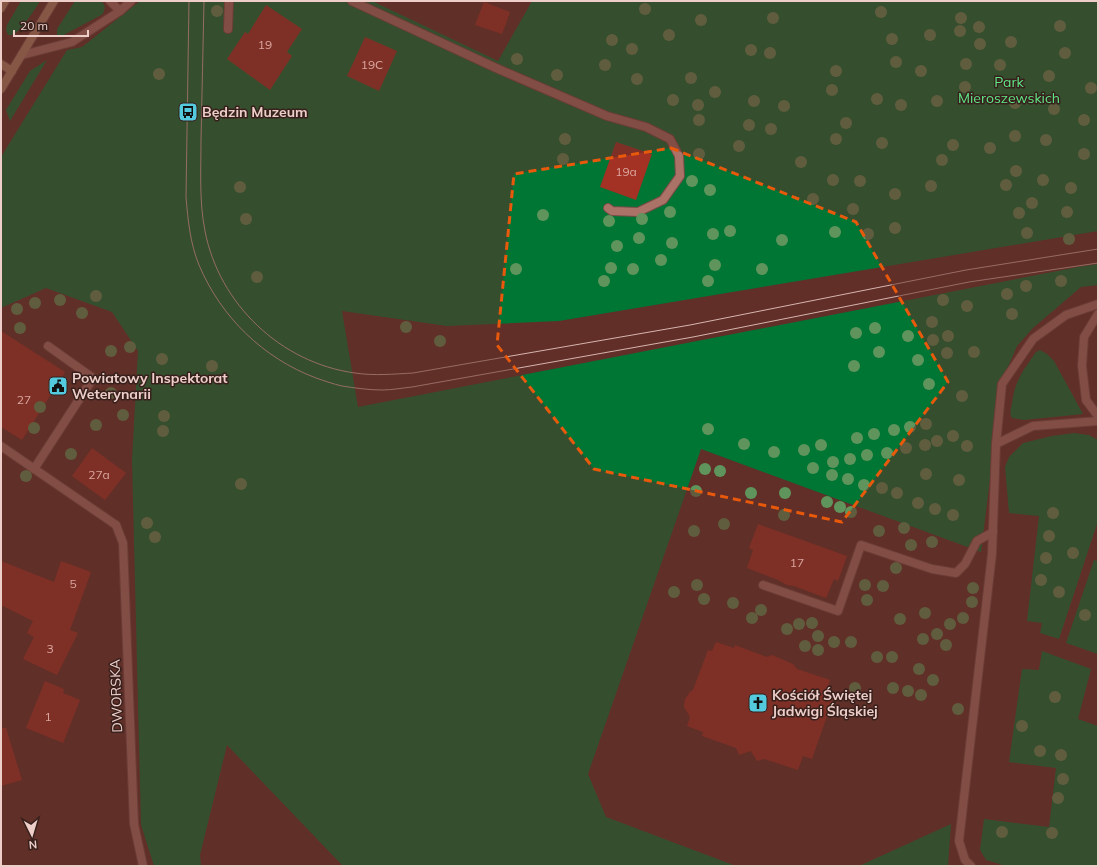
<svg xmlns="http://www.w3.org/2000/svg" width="1099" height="867" viewBox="0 0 1099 867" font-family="Mulish,sans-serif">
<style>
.green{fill:#007635}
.building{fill:#a33124}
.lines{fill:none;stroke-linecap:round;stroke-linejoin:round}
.lane-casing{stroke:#774c46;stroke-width:10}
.street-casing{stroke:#774c46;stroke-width:10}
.secondary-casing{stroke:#774c46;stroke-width:10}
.lane{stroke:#ab7268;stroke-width:8}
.street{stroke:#ab7268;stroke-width:8}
.secondary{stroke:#b7886c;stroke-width:8}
.tram{stroke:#d7b5af;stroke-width:1}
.tree{fill:#5f955c}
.marked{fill:none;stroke:#e8590c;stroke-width:3;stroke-dasharray:8 5;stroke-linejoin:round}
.labels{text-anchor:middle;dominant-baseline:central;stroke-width:3;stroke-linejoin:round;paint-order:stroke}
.number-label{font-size:12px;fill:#daa79f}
.park-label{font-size:14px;fill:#5ee987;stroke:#37201c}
.poi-label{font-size:14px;font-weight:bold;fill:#edcec8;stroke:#37201c;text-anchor:start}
.street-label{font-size:14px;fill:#edcec8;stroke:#37201c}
</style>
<rect width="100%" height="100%" fill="#612f28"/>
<!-- green -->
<g class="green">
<path d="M21,1H40C36,8 21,31 14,34C12,35 10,35 8,35L6,30L7,25Z"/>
<polygon points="75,1 102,1 105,7 103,14 60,37 57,35 57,29"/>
<polygon points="140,1 372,1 498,61 532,1 1098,1 1098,231 559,321 447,326 342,311 358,407 1078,267 1098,264 1098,285 1081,287 1033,328 1017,346 1002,381 981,552 701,449 588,774 606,817 736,866 343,866 227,745 200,855 201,866 154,866 141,825 132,460 138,351 112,312 46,288 1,308 1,157 67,50 82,47"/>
<polygon points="47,60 10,121 6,110 30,71"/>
<path d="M1040,350L1047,354L1054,361L1083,414L1024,420L1012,418C1009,413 1011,409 1012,403C1015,380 1023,371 1036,352Z"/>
<polygon points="1074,433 1089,435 1098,440 1098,521 1059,639 1040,633 1042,623 1027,621 1039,516 1009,513 1005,467 1009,457 1023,443 1052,436"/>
<polygon points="1094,560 1098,561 1098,621 1097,625 1098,625 1098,654 1066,643"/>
<polygon points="1042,651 1091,669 1078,719 1098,726 1098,866 1006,866 986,860 980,850 984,819 1049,827 1056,768 1009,762 1022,669 1039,670"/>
<polygon points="951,824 948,866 859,866"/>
</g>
<!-- building -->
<g class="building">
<polygon points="484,2 510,12 502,34 475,25"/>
<polygon points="266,5 302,29 287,52 292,56 270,90 227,59 245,32 248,34"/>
<polygon points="365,37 397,51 379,91 347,76"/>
<polygon points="616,142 652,154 636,200 600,187"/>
<polygon points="1,331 65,372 22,440 1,427"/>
<polygon points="92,448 126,473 105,500 72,476"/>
<polygon points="758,524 847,556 838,581 834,579 826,598 794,586 787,585 778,580 747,568 753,550 749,548"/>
<polygon points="1,561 54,582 61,561 91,572 70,630 78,633 57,675 23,659 34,637 27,633 33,621 1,605"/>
<polygon points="716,642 734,648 735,645 767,657 772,655 793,664 797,669 830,680 826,693 834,696 812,759 803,756 798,770 764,759 757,761 751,751 739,755 736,748 702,736 703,732 687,726 690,717 684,707 685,699 690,692 693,690 708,650 712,651"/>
<polygon points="45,681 64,689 63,693 80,700 63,743 26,728"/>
<polygon points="1,728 6,728 22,780 1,786"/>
</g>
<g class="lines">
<defs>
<g id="lane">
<polyline points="110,1 120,11"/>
<polyline points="352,1 496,68 607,116 646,127 670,139 679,156 680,176 663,200 638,212 612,211 608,208"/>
<polyline points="228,29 229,1"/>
<polyline points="22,55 72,42 120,11 131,1"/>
<polyline points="996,444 1033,426 1098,421"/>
<polyline points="1,446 116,525"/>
<polyline points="34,469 93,378 48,346"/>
<polyline points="763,585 838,611 861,545 932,569 956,573 965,564 977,541 993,532"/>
<polyline points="971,866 965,860 959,841 992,554 996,444 1002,384 1033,339 1066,315 1098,304"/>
</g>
<g id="street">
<polyline points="1098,314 1084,337 1082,366 1086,400 1098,416"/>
<polyline points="116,525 123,543 134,824 143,866"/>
</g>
<g id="secondary">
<polyline points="1,8 5,1"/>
<polyline points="1,64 12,71"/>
<polyline points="1,89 54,1"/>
</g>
</defs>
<!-- lane casing -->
<use href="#lane" class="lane-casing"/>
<!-- street casing -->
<use href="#street" class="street-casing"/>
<!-- secondary casing -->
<use href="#secondary" class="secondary-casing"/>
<!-- lane -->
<use href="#lane" class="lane"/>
<!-- street -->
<use href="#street" class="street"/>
<!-- secondary -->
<use href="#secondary" class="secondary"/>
<!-- tram -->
<g class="tram">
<path d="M189,1L186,197C188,220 190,243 199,265C221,317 263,358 316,378C325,381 333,384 342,386C355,388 369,390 382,390C392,390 402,388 412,387L693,337L969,282L1098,263"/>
<path d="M204,1C203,47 202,94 201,140C201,170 199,201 205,231C219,304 281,363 355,373C374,376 394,374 413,373L690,325L966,270L1098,249"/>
</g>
</g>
<!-- trees -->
<g class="tree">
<circle cx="645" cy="9" r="6"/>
<circle cx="217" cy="11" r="6"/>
<circle cx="881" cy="12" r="6"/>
<circle cx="773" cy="18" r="6"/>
<circle cx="961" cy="18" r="6"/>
<circle cx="701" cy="20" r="6"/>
<circle cx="1060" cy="26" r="6"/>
<circle cx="979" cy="27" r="6"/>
<circle cx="960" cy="31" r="6"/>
<circle cx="669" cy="35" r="6"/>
<circle cx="930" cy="35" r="6"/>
<circle cx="892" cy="39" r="6"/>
<circle cx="612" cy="40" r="6"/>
<circle cx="1011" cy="42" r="6"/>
<circle cx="980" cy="44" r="6"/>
<circle cx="632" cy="49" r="6"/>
<circle cx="751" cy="50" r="6"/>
<circle cx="770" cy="53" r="6"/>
<circle cx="1065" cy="53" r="6"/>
<circle cx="517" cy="59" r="6"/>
<circle cx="896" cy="62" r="6"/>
<circle cx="966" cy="64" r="6"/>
<circle cx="605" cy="65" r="6"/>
<circle cx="1000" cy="65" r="6"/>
<circle cx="836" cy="71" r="6"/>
<circle cx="921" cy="71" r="6"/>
<circle cx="159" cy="74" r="6"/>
<circle cx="557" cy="75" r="6"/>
<circle cx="1049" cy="76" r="6"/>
<circle cx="691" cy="78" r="6"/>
<circle cx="637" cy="79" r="6"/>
<circle cx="965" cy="87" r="6"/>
<circle cx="1091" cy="88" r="6"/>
<circle cx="832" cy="90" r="6"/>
<circle cx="715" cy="92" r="6"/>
<circle cx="877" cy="99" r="6"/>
<circle cx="673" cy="100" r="6"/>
<circle cx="754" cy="101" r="6"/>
<circle cx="937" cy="101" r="6"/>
<circle cx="1015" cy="103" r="6"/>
<circle cx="698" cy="105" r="6"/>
<circle cx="901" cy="105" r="6"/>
<circle cx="784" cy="106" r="6"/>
<circle cx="1054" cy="109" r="6"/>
<circle cx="238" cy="113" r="6"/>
<circle cx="699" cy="120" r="6"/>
<circle cx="1084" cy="120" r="6"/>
<circle cx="846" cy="123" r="6"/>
<circle cx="749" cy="125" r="6"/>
<circle cx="771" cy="129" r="6"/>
<circle cx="1015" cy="136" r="6"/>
<circle cx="565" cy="139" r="6"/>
<circle cx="836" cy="139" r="6"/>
<circle cx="1046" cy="140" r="6"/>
<circle cx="882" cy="143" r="6"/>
<circle cx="953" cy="145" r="6"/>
<circle cx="739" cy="146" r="6"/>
<circle cx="990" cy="148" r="6"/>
<circle cx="699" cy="154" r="6"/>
<circle cx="1084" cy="154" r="6"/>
<circle cx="563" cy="159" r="6"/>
<circle cx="942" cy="160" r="6"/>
<circle cx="801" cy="162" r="6"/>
<circle cx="1016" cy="171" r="6"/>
<circle cx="833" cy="180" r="6"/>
<circle cx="1043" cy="180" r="6"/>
<circle cx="692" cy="181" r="6"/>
<circle cx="860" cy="181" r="6"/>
<circle cx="1006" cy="185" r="6"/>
<circle cx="931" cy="186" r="6"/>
<circle cx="240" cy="187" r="6"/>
<circle cx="1071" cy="188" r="6"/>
<circle cx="710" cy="190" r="6"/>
<circle cx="895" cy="194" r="6"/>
<circle cx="813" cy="199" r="6"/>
<circle cx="1032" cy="203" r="6"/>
<circle cx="853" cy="209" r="6"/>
<circle cx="670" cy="212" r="6"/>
<circle cx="1067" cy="212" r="6"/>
<circle cx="1019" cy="213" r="6"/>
<circle cx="543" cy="215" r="6"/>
<circle cx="246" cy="219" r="6"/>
<circle cx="642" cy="219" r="6"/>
<circle cx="609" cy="221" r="6"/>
<circle cx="895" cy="228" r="6"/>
<circle cx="730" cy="231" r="6"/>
<circle cx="835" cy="232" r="6"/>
<circle cx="1027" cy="233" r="6"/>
<circle cx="713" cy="234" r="6"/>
<circle cx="868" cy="234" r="6"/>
<circle cx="639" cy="238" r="6"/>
<circle cx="1069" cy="239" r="6"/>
<circle cx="782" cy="240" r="6"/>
<circle cx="672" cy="243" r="6"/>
<circle cx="617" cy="246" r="6"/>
<circle cx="661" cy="260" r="6"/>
<circle cx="715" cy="265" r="6"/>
<circle cx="611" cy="268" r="6"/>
<circle cx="516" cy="269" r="6"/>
<circle cx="633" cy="269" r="6"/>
<circle cx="762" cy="269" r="6"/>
<circle cx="257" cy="277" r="6"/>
<circle cx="604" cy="281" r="6"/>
<circle cx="708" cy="281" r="6"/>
<circle cx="1061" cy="281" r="6"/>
<circle cx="1026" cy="286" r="6"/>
<circle cx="1007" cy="294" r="6"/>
<circle cx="96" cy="296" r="6"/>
<circle cx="60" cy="300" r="6"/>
<circle cx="943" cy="300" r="6"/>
<circle cx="35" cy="303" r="6"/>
<circle cx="967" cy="306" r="6"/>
<circle cx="17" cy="309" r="6"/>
<circle cx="82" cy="313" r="6"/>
<circle cx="1012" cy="314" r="6"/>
<circle cx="932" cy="322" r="6"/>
<circle cx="406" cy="327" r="6"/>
<circle cx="20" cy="328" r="6"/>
<circle cx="875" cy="328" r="6"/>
<circle cx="856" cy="333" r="6"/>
<circle cx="908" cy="336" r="6"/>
<circle cx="948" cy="336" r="6"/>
<circle cx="933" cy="340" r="6"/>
<circle cx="440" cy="341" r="6"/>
<circle cx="130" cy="347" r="6"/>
<circle cx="111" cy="351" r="6"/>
<circle cx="879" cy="352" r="6"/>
<circle cx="974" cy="352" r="6"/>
<circle cx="947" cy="353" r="6"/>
<circle cx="162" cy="359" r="6"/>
<circle cx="918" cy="360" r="6"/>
<circle cx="212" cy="366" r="6"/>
<circle cx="854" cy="366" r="6"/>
<circle cx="929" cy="384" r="6"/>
<circle cx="54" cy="387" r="6"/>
<circle cx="111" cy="393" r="6"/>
<circle cx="962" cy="396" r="6"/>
<circle cx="40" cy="407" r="6"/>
<circle cx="123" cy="415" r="6"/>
<circle cx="164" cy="416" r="6"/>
<circle cx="926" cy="424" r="6"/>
<circle cx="96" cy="425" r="6"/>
<circle cx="910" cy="427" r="6"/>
<circle cx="34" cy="428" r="6"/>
<circle cx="708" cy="429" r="6"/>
<circle cx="894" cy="430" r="6"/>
<circle cx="163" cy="431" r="6"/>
<circle cx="874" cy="434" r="6"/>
<circle cx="953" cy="436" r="6"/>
<circle cx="857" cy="438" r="6"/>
<circle cx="937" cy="441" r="6"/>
<circle cx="744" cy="444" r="6"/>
<circle cx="821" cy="445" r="6"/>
<circle cx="925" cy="445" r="6"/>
<circle cx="967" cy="446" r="6"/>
<circle cx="906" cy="448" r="6"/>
<circle cx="804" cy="450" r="6"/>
<circle cx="774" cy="452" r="6"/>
<circle cx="887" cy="453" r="6"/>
<circle cx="71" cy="454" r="6"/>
<circle cx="867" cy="455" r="6"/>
<circle cx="850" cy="459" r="6"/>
<circle cx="833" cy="462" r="6"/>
<circle cx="813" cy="468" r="6"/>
<circle cx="705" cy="469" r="6"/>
<circle cx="720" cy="471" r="6"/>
<circle cx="926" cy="474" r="6"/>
<circle cx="832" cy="475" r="6"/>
<circle cx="26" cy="476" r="6"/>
<circle cx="848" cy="479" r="6"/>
<circle cx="959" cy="480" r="6"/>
<circle cx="241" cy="484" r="6"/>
<circle cx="864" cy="485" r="6"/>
<circle cx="882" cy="488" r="6"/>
<circle cx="696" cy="491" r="6"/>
<circle cx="751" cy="493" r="6"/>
<circle cx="785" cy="493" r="6"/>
<circle cx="897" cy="493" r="6"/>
<circle cx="827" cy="502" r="6"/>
<circle cx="918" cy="503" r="6"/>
<circle cx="840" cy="507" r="6"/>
<circle cx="935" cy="509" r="6"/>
<circle cx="851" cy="512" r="6"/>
<circle cx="1053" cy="513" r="6"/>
<circle cx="784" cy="515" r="6"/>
<circle cx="953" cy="515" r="6"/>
<circle cx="147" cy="523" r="6"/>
<circle cx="724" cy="524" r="6"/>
<circle cx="904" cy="528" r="6"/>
<circle cx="694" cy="531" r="6"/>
<circle cx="879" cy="531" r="6"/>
<circle cx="1049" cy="536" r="6"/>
<circle cx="155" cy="537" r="6"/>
<circle cx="932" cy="542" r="6"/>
<circle cx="911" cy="545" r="6"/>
<circle cx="1073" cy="553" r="6"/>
<circle cx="1046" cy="558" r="6"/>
<circle cx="896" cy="568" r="6"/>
<circle cx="1041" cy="580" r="6"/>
<circle cx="697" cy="585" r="6"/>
<circle cx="865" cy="585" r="6"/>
<circle cx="883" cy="586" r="6"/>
<circle cx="973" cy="588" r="6"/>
<circle cx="674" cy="592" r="6"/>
<circle cx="1059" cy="592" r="6"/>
<circle cx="704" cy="599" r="6"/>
<circle cx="867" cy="600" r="6"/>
<circle cx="972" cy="602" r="6"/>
<circle cx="733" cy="603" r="6"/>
<circle cx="761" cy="610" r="6"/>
<circle cx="925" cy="613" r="6"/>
<circle cx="1085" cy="615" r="6"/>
<circle cx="752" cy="618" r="6"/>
<circle cx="963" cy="618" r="6"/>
<circle cx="900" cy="619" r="6"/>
<circle cx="812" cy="623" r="6"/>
<circle cx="799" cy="624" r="6"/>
<circle cx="950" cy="624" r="6"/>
<circle cx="787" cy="629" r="6"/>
<circle cx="937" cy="634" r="6"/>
<circle cx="818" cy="636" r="6"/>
<circle cx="923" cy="639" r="6"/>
<circle cx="834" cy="642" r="6"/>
<circle cx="851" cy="642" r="6"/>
<circle cx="946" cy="645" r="6"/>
<circle cx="805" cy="646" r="6"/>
<circle cx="818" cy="650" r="6"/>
<circle cx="877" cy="657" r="6"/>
<circle cx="892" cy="657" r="6"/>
<circle cx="919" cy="669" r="6"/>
<circle cx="933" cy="680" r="6"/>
<circle cx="855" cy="688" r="6"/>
<circle cx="893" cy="688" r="6"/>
<circle cx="908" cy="691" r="6"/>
<circle cx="921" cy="695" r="6"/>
<circle cx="1055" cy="697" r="6"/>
<circle cx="958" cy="709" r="6"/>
<circle cx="1022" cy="726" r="6"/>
<circle cx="1040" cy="751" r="6"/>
<circle cx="1061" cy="755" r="6"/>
<circle cx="1063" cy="779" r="6"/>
<circle cx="1058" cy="798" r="6"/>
<circle cx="1002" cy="832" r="6"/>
<circle cx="1052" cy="833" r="6"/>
</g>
<!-- marked area -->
<path d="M0 0H1099V867H0ZM671,148L856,222L948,382L842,522L594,469L497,345L514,174Z" fill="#612f28" fill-opacity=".55" fill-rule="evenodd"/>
<path class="marked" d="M671,148L856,222L948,382L842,522L594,469L497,345L514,174Z"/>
<!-- icons -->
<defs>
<symbol id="bus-square" viewBox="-11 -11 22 22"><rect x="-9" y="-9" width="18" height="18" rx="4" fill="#54cade" stroke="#37201c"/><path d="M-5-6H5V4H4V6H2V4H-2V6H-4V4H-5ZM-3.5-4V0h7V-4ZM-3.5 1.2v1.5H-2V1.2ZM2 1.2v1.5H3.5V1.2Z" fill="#111"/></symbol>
<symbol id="civic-square" viewBox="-11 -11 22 22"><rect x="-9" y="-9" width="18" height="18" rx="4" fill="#54cade" stroke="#37201c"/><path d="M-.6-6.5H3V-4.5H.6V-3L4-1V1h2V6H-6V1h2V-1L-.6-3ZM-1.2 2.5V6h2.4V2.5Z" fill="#111"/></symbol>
<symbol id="church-square" viewBox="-11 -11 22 22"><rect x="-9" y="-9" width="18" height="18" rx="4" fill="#54cade" stroke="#37201c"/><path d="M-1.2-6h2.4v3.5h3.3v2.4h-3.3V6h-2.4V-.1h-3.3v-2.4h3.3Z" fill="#111"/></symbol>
</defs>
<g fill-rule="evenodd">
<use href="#bus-square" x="177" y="101" width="22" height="22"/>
<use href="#civic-square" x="47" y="375" width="22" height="22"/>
<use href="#church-square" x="747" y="692" width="22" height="22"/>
</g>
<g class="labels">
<!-- number labels -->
<g class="number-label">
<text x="265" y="44">19</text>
<text x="372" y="64">19C</text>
<text x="626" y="171">19a</text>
<text x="24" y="399">27</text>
<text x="99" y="474">27a</text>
<text x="797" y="562">17</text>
<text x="73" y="583">5</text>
<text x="50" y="648">3</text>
<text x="48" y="716">1</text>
</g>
<!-- park labels -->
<g class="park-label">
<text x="1009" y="82">Park<tspan x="1009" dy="16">Mieroszewskich</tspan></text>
</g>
<!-- poi labels -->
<g class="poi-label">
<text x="202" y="112">Będzin Muzeum</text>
<text x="72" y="378">Powiatowy Inspektorat<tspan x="72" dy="16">Weterynarii</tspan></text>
<text x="772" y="695">Kościół Świętej<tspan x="772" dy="16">Jadwigi Śląskiej</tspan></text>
</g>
<!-- street labels -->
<g class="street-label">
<text transform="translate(116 696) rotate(-92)">DWORSKA</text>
</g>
</g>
<!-- border -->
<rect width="1099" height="867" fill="none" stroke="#edcec8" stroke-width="4"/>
<!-- north arrow -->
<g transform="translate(32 835) rotate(175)" stroke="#37201c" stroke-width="3" paint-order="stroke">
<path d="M0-3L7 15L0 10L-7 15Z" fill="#edcec8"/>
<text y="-6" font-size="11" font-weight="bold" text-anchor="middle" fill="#edcec8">N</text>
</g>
<!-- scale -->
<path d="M14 30v6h74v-6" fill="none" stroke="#edcec8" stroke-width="2"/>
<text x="20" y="30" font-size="12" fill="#edcec8" stroke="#37201c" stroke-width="3" paint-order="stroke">20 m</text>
</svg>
